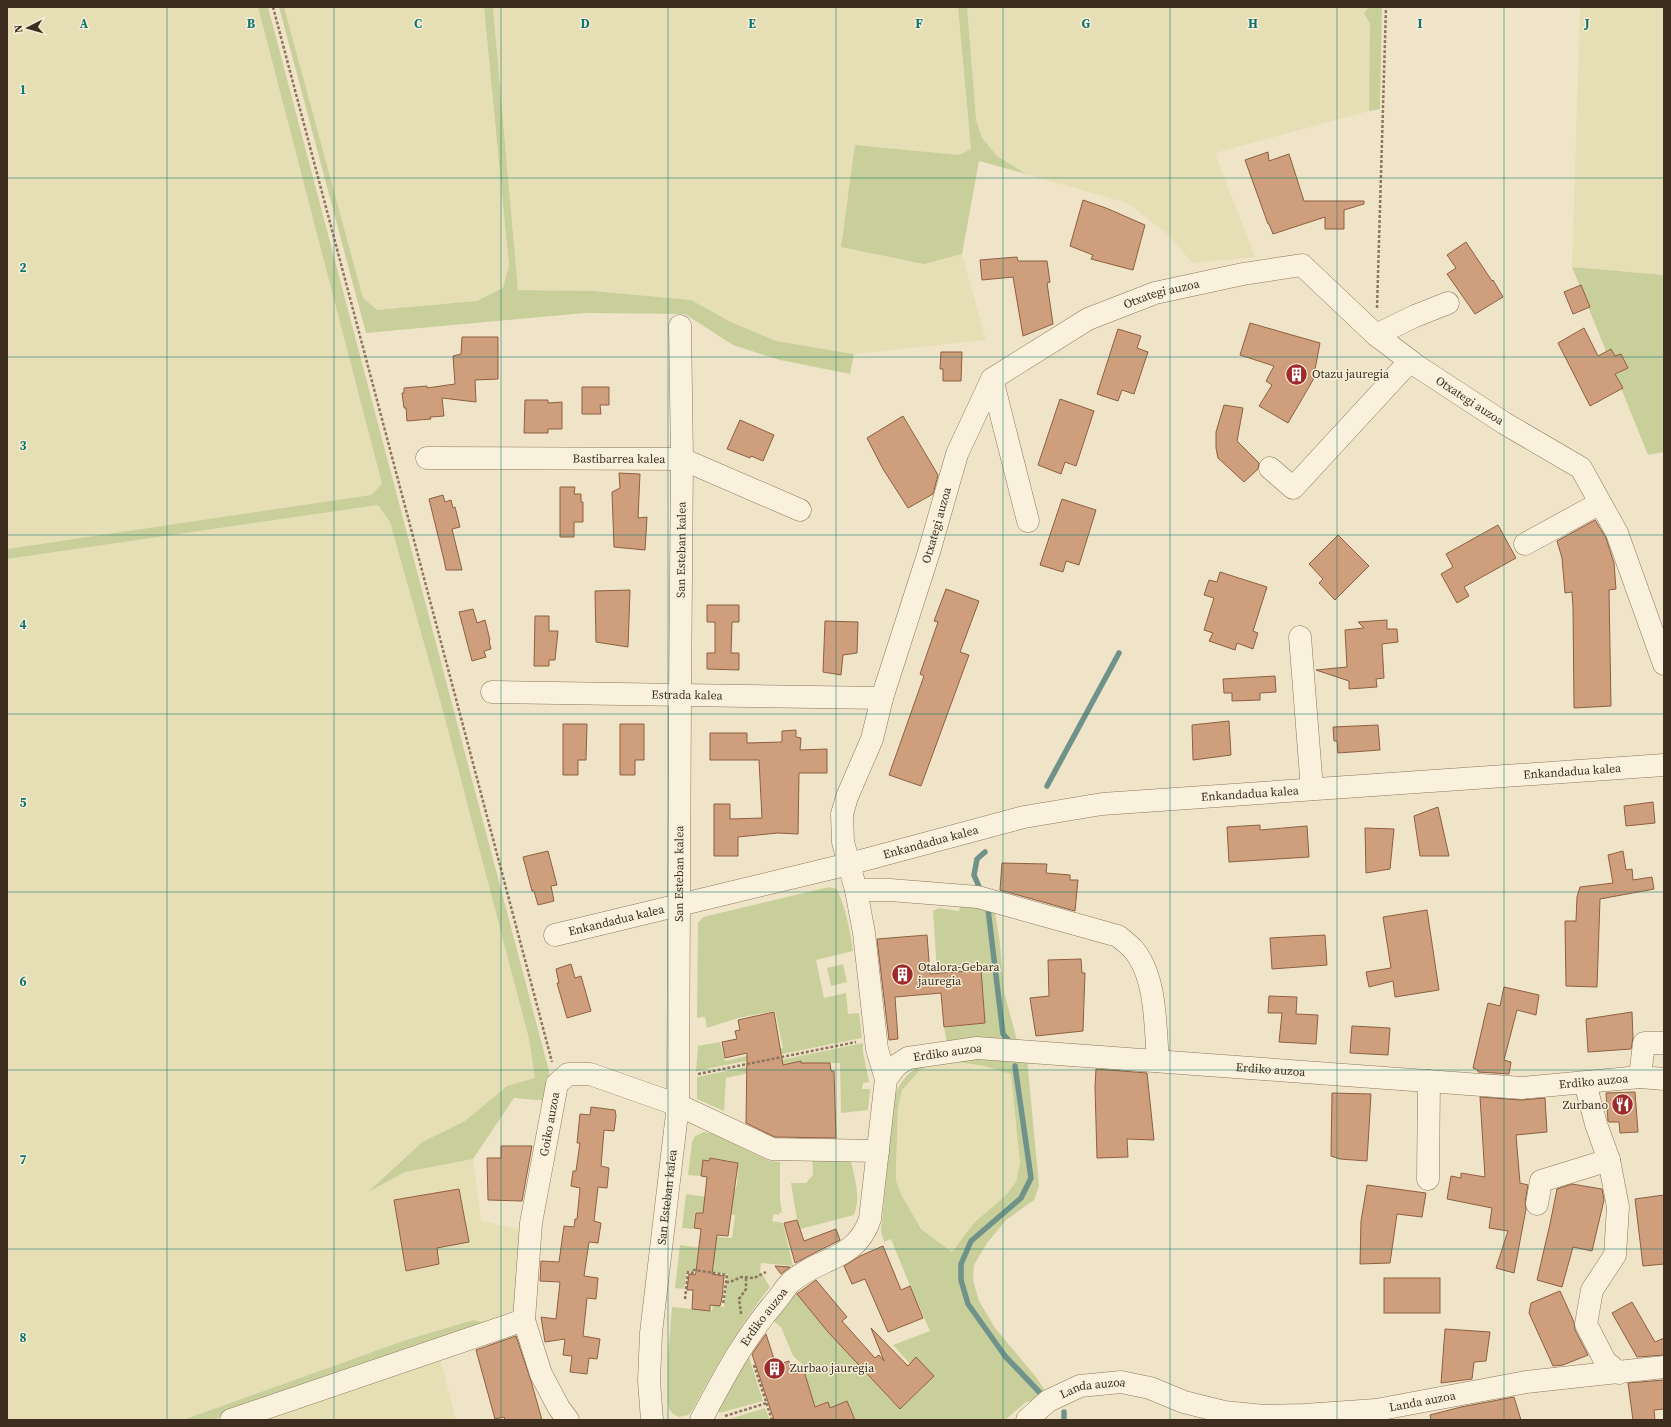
<svg xmlns="http://www.w3.org/2000/svg" width="1671" height="1427" viewBox="0 0 1671 1427" font-family="'Source Serif 4',serif">
<style>
.farmland{fill:#e6deb5}
.green{fill:#c9cf9b;fill-rule:evenodd}
.lines{fill:none;stroke-linecap:round;stroke-linejoin:round}
.stream{stroke:#6f938a;stroke-width:5.5}
.building{fill:#cf9f7d;stroke:#8d5f41}
.minor-casing{stroke:#8d765c;stroke-width:23}
.path{stroke:#8d765c;stroke-width:2.5;stroke-dasharray:3 2;stroke-linecap:butt}
.minor{stroke:#faf1dc;stroke-width:22}
.grid{fill:none;stroke:#0f766e;stroke-width:1;stroke-opacity:0.55}
.labels{text-anchor:middle;dominant-baseline:central;stroke-width:3;stroke-linejoin:round;paint-order:stroke}
.street-label{font-size:12px;fill:#3d2e20;stroke:#f7eed8}
.poi-label{font-size:12px;fill:#3d2e20;stroke:#f7eed8;text-anchor:start}
.grid-label{font-size:13px;text-anchor:middle;font-weight:bold;fill:#0f766e;stroke:#f7eed8;stroke-width:3;stroke-linejoin:round;paint-order:stroke}
</style>
<rect width="100%" height="100%" fill="#f0e4c8"/>
<!-- farmland -->
<g class="farmland">
<polygon points="7,7 258,7 382,484 372,495 7,549"/>
<polygon points="284,7 484,7 509,266 503,288 477,301 377,311 363,298"/>
<polygon points="493,7 958,7 971,149 959,155 855,145 924,264 962,254 986,340 854,354 776,341 731,322 691,300 593,291 518,290"/>
<polygon points="967,7 1369,7 1364,13 1370,24 1369,111 1215,153 1255,257 1192,263 1170,236 1127,203 1026,174 997,156 982,138 976,119"/>
<polygon points="1580,7 1664,7 1664,275 1572,267"/>
<polygon points="378,505 390,522 443,711 529,1039 535,1078 507,1086 465,1121 421,1142 369,1191 405,1172 473,1159 481,1221 522,1230 517,1294 513,1310 484,1323 473,1320 403,1341 183,1420 7,1420 7,559"/>
<polygon points="952,1061 984,1066 1011,1074 1020,1163 1016,1182 1005,1196 974,1223 952,1252 921,1229 902,1196 896,1181 896,1164 898,1108 902,1090 920,1070 935,1062"/>
<polygon points="440,1358 456,1420 260,1420"/>
</g>
<!-- green -->
<g class="green">
<polygon points="258,7 268,7 549,1071 548,1101 514,1098 473,1159 405,1172 368,1192 422,1142 465,1121 507,1086 535,1078 529,1039 443,711 390,522 378,505 7,559 7,549 371,495 382,484"/>
<polygon points="279,7 284,7 363,298 377,310 477,301 503,288 509,266 484,7 493,7 518,290 593,291 691,300 731,322 776,341 854,354 850,374 780,360 733,345 685,314 585,313 366,333"/>
<polygon points="958,7 967,7 976,119 982,138 997,156 1026,174 979,161 962,254 924,264 841,247 855,145 959,155 971,149"/>
<polygon points="1369,7 1382,7 1380,109 1369,111 1370,24 1364,13"/>
<polygon points="1572,267 1664,275 1664,452 1648,455"/>
<path d="M829,887L837,889C846,909 850,930 853,951L816,960L824,998L846,993L848,1014L859,1013L862,1038L696,1071L698,1046L720,1042L725,1061L783,1048L775,1011L738,1018L707,1028L705,1017L697,1018L698,923L703,917Z"/>
<polygon points="961,900 994,907 1000,944 1004,992 1018,1044 947,1042 944,1028 985,1023 981,970 954,972 938,988 933,911 939,908 959,911"/>
<polygon points="843,964 847,982 831,986 827,968"/>
<polygon points="863,1043 863,1052 869,1082 863,1083 862,1089 870,1089 868,1110 841,1113 840,1063 801,1063 801,1061 726,1078 724,1111 697,1099 697,1077"/>
<path d="M943,1057L1027,1058L1039,1186L1034,1200L1006,1220L987,1243L974,1265L973,1280L979,1301L995,1328L1036,1377L1046,1392L1039,1399L1026,1402L1005,1420H855L847,1401L830,1408L828,1402L804,1412L811,1393L804,1371L805,1367L793,1356L781,1327L772,1320L795,1290L828,1332L900,1409L934,1376L916,1358L910,1364L893,1345L930,1331L910,1286L891,1239L884,1242L881,1231L894,1098C903,1073 918,1064 943,1057ZM952,1061L984,1066L1011,1074L1020,1163L1016,1182L1005,1196L974,1223L952,1252L921,1229L902,1196L896,1181V1164L898,1108L902,1090L920,1070L935,1062Z"/>
<path d="M704,1132L713,1134L769,1161L780,1162V1199L782,1213L780,1212L779,1215L774,1214L772,1221L783,1223L793,1266L761,1263L760,1272C765,1277 766,1282 770,1287C738,1326 715,1369 691,1412L688,1415L679,1417C672,1414 669,1411 668,1403V1357L672,1307L712,1311L713,1305L724,1307L728,1274L694,1269L693,1272L687,1271L684,1289L675,1288L680,1245L715,1250L717,1237L732,1238L735,1215L704,1211L703,1213L695,1212L693,1229L682,1228L686,1194L722,1199L734,1192L737,1185L738,1163L733,1162V1161L710,1158L709,1161L703,1160L701,1176L688,1175L692,1142L695,1136Z"/>
<path d="M812,1155L851,1161C855,1179 861,1198 854,1215L800,1229L797,1220L791,1183H806L813,1175Z"/>
<polygon points="473,1320 484,1323 435,1344 212,1420 183,1420 403,1341"/>
<polygon points="748,1354 763,1401 719,1413 719,1407"/>
<polygon points="765,1408 770,1420 726,1420"/>
</g>
<g class="lines">
<!-- stream -->
<g class="stream">
<polyline points="1047,786 1119,653"/>
<polyline points="980,889 974,875 977,859 985,852"/>
<polyline points="988,909 1003,1034 1011,1043"/>
<polyline points="1015,1066 1031,1178 1021,1198 971,1241 961,1264 961,1280 968,1304 1005,1356 1043,1396"/>
<polyline points="1064,1420 1064,1412"/>
</g>
</g>
<!-- building -->
<g class="building">
<polygon points="1268,152 1269,161 1289,154 1304,201 1364,201 1364,204 1344,210 1344,229 1325,229 1325,217 1273,234 1269,224 1268,224 1245,160"/>
<polygon points="1083,200 1106,208 1145,225 1133,270 1091,259 1093,255 1070,246"/>
<polygon points="1466,242 1492,281 1493,280 1503,297 1475,314 1447,274 1456,268 1447,255"/>
<polygon points="1017,257 1018,261 1047,261 1050,282 1047,283 1053,324 1023,336 1013,277 982,280 980,260"/>
<polygon points="1581,285 1590,307 1573,314 1564,292"/>
<polygon points="1250,323 1320,343 1313,380 1288,423 1259,406 1272,385 1266,381 1274,366 1240,355"/>
<polygon points="1584,328 1598,356 1611,349 1615,356 1621,354 1628,368 1615,374 1623,388 1590,406 1558,343"/>
<polygon points="1118,329 1141,336 1137,348 1148,352 1134,394 1122,390 1118,401 1097,394"/>
<polygon points="462,337 498,337 498,379 475,380 476,402 442,398 444,416 430,417 431,419 407,421 406,408 404,408 402,393 404,393 404,388 427,386 427,388 455,384 453,356 461,354"/>
<polygon points="941,352 962,352 961,381 943,381 943,369 940,369"/>
<polygon points="582,387 609,387 609,405 600,405 601,414 582,414"/>
<polygon points="1060,399 1094,411 1076,466 1065,462 1061,474 1038,465"/>
<polygon points="525,400 548,400 548,403 562,402 562,429 548,429 548,433 524,433"/>
<polygon points="1224,405 1243,408 1237,441 1259,463 1258,469 1244,482 1218,458 1216,448 1216,432"/>
<polygon points="903,416 938,475 933,494 908,508 883,469 867,438"/>
<polygon points="740,420 774,435 763,461 751,456 750,458 727,449"/>
<polygon points="619,473 640,474 638,518 647,517 645,550 614,547 612,492 620,488"/>
<polygon points="560,487 575,487 574,494 581,494 581,502 583,502 583,522 574,522 574,537 560,537"/>
<polygon points="443,495 445,502 451,500 453,508 455,507 460,527 452,529 462,570 446,570 444,560 429,499"/>
<polygon points="1062,499 1096,510 1079,565 1066,561 1063,572 1040,565"/>
<polygon points="1595,520 1606,538 1614,563 1616,589 1609,590 1611,706 1574,708 1573,607 1572,592 1565,593 1562,558 1557,541"/>
<polygon points="1498,525 1516,558 1464,587 1469,596 1457,603 1441,574 1453,567 1446,554"/>
<polygon points="1338,535 1369,566 1335,600 1319,583 1323,579 1309,564"/>
<polygon points="1220,572 1267,587 1253,631 1258,633 1253,649 1237,643 1235,650 1209,641 1213,633 1204,630 1214,598 1204,595 1209,580 1217,582"/>
<polygon points="946,589 979,601 960,652 969,655 921,786 889,775 924,676 920,674 938,622 934,621"/>
<polygon points="630,590 628,647 596,642 595,591"/>
<polygon points="707,605 739,605 739,622 732,622 731,653 739,653 739,670 707,669 707,653 715,653 715,622 707,622"/>
<polygon points="473,609 477,623 485,620 490,640 489,641 491,649 484,651 486,657 472,661 459,612"/>
<polygon points="535,616 549,616 549,631 558,631 555,660 549,660 549,666 534,666"/>
<polygon points="1387,620 1387,629 1397,629 1398,642 1382,644 1384,678 1376,679 1377,687 1349,689 1349,681 1316,670 1347,667 1345,630 1364,628 1358,622"/>
<polygon points="825,621 858,622 857,653 843,655 841,675 823,672"/>
<polygon points="1275,676 1276,692 1260,693 1260,700 1232,701 1232,693 1224,693 1223,679"/>
<polygon points="1229,721 1231,755 1193,760 1192,725"/>
<polygon points="563,724 587,724 586,760 578,760 578,775 563,775"/>
<polygon points="620,724 644,724 644,760 635,760 635,775 620,775"/>
<polygon points="1378,725 1380,750 1338,753 1337,741 1334,741 1333,727"/>
<polygon points="796,730 796,737 801,738 800,750 827,749 827,773 799,773 798,834 778,833 738,837 738,856 714,856 714,804 730,804 730,819 762,818 759,760 710,760 710,733 747,733 747,743 782,742 782,731"/>
<polygon points="1653,802 1655,823 1626,826 1624,806"/>
<polygon points="1438,807 1449,856 1420,856 1414,816"/>
<polygon points="1260,825 1260,830 1307,826 1309,857 1229,862 1227,827"/>
<polygon points="1365,828 1394,829 1390,869 1366,873"/>
<polygon points="548,851 557,885 551,886 554,901 538,905 534,891 532,891 523,857"/>
<polygon points="1623,851 1626,870 1632,869 1633,880 1652,877 1654,889 1600,899 1597,987 1566,986 1565,921 1576,921 1577,897 1580,887 1613,883 1608,855"/>
<polygon points="1002,863 1047,864 1046,873 1070,875 1070,880 1078,880 1075,911 1000,890"/>
<polygon points="1427,910 1439,990 1395,997 1393,981 1369,987 1366,972 1391,968 1383,917"/>
<polygon points="927,935 930,974 981,970 985,1023 944,1027 941,993 895,997 898,1039 889,1040 877,939"/>
<polygon points="1325,935 1327,965 1272,969 1270,938"/>
<polygon points="1081,959 1082,973 1085,973 1083,1031 1036,1036 1030,998 1049,996 1048,960"/>
<polygon points="571,964 575,978 581,976 591,1011 567,1018 557,983 559,983 556,969"/>
<polygon points="1504,987 1539,995 1536,1015 1517,1010 1504,1060 1511,1062 1509,1074 1478,1072 1478,1070 1473,1068 1488,1003 1500,1006"/>
<polygon points="1269,996 1297,997 1296,1014 1318,1015 1316,1044 1279,1042 1282,1013 1268,1013"/>
<polygon points="774,1012 783,1065 801,1061 801,1063 830,1063 831,1071 834,1071 836,1138 775,1137 746,1123 747,1053 725,1058 722,1042 737,1039 735,1031 740,1030 738,1020"/>
<polygon points="1632,1012 1633,1038 1631,1049 1588,1052 1586,1019"/>
<polygon points="1352,1026 1390,1028 1388,1055 1350,1053"/>
<polygon points="1096,1069 1147,1073 1154,1140 1127,1139 1128,1157 1097,1158 1095,1087"/>
<polygon points="1635,1092 1638,1132 1620,1133 1619,1122 1609,1122 1608,1121 1606,1093"/>
<polygon points="1332,1093 1371,1094 1367,1161 1340,1159 1331,1156"/>
<polygon points="1480,1097 1521,1100 1545,1098 1547,1132 1516,1135 1520,1183 1528,1185 1525,1202 1526,1209 1514,1273 1496,1268 1508,1231 1489,1228 1492,1208 1447,1199 1451,1176 1461,1178 1461,1173 1485,1177"/>
<polygon points="591,1107 615,1110 616,1116 614,1131 604,1130 601,1166 609,1168 607,1188 598,1187 594,1221 601,1223 598,1243 589,1242 584,1276 598,1278 596,1299 587,1298 583,1336 600,1339 597,1359 589,1358 587,1374 570,1372 572,1356 563,1355 565,1339 545,1342 541,1317 556,1319 560,1282 540,1281 541,1261 559,1262 564,1226 574,1227 575,1219 577,1219 580,1188 571,1186 573,1171 576,1171 580,1143 577,1143 580,1114 590,1115"/>
<polygon points="501,1146 532,1146 522,1201 488,1200 487,1158 501,1158"/>
<polygon points="710,1158 738,1163 728,1236 717,1235 712,1274 724,1276 722,1298 720,1306 710,1305 710,1311 692,1309 693,1290 687,1290 689,1274 695,1275 696,1272 701,1229 694,1228 696,1213 703,1213 707,1177 701,1176 703,1160 709,1161"/>
<polygon points="1572,1184 1602,1189 1604,1200 1592,1251 1573,1247 1562,1287 1537,1280 1550,1224 1557,1189"/>
<polygon points="1367,1185 1426,1193 1422,1217 1397,1214 1390,1263 1360,1264 1361,1221"/>
<polygon points="459,1189 469,1242 437,1248 439,1264 406,1271 394,1200"/>
<polygon points="1664,1195 1664,1264 1643,1266 1635,1199"/>
<polygon points="797,1220 804,1241 836,1229 840,1240 795,1263 784,1223"/>
<polygon points="883,1246 901,1290 910,1286 923,1318 888,1332 865,1279 852,1284 844,1266 860,1256"/>
<polygon points="775,1266 790,1267 781,1274"/>
<rect x="1384" y="1278" width="56" height="35"/>
<polygon points="816,1280 847,1317 842,1321 875,1358 879,1355 884,1361 871,1328 908,1366 916,1357 934,1376 900,1409 828,1332 797,1294"/>
<polygon points="1560,1291 1574,1322 1575,1330 1588,1355 1563,1365 1553,1366 1529,1313 1531,1303"/>
<polygon points="1632,1302 1655,1342 1664,1338 1664,1355 1637,1357 1612,1313"/>
<polygon points="1445,1329 1490,1332 1486,1361 1474,1362 1472,1379 1441,1383"/>
<polygon points="766,1334 776,1365 789,1361 793,1374 804,1371 815,1407 828,1402 830,1408 847,1401 855,1420 774,1420 752,1354"/>
<polygon points="516,1336 531,1381 542,1420 505,1420 504,1417 495,1419 476,1350"/>
<polygon points="1664,1380 1664,1409 1654,1410 1655,1420 1633,1420 1628,1383"/>
<polygon points="1514,1397 1521,1420 1431,1420 1430,1415 1461,1407"/>
</g>
<g class="lines">
<defs>
<g id="minor">
<polyline points="1376,335 1415,316 1448,303"/>
<polyline points="992,379 1028,521"/>
<path id="s1" d="M427,458L682,459L800,510"/>
<polyline points="1270,468 1293,488 1410,361"/>
<polyline points="1525,544 1600,503"/>
<polyline points="1300,637 1312,789"/>
<path id="s2" d="M492,692L882,698"/>
<path d="M856,890H890L978,897L1118,936C1123,940 1128,944 1132,948C1157,975 1155,1027 1158,1061"/>
<path id="s3" d="M555,935L849,864L1024,817L1102,804L1664,765"/>
<polyline points="1640,1077 1644,1043 1664,1043"/>
<path id="s4" d="M886,1079L897,1065L908,1058L977,1048L1522,1088L1640,1077L1664,1079"/>
<polyline points="1585,1083 1596,1124 1609,1160 1618,1207 1615,1255 1592,1290 1586,1324 1605,1361 1619,1373"/>
<polyline points="1428,1179 1429,1081"/>
<polyline points="1537,1204 1541,1181 1609,1160"/>
<polyline points="231,1420 524,1320"/>
<path id="s5" d="M568,1420L559,1408L541,1374L524,1320L531,1223L557,1084L568,1074H590L678,1105L772,1149L878,1151"/>
<path id="s6" d="M652,1420L649,1381L651,1333L678,1105L680,696L682,459L680,326"/>
<path id="s7" d="M701,1420C724,1377 744,1338 776,1301C781,1295 785,1288 791,1282C819,1257 856,1261 870,1219L886,1079L877,1049L864,933L856,890L843,842L842,814L847,797L872,739L882,698L929,552L957,454L992,379L1088,319L1155,293L1243,274L1302,265L1376,335L1417,366L1504,423L1581,468L1617,533L1664,664"/>
<path id="s8" d="M1027,1420L1048,1401L1080,1386L1121,1382L1150,1388L1184,1402L1224,1412L1264,1416L1304,1415L1376,1410L1526,1382L1664,1367"/>
</g>
</defs>
<!-- minor casing -->
<use href="#minor" class="minor-casing"/>
<!-- path -->
<g class="path">
<polyline points="273,7 552,1062"/>
<polyline points="1377,308 1386,7"/>
<polyline points="698,1074 856,1042"/>
<polyline points="726,1282 730,1282 741,1277 754,1278 766,1272"/>
<polyline points="685,1299 688,1272 694,1273 694,1270 727,1275 723,1305"/>
<polyline points="741,1314 739,1299 746,1289 746,1277"/>
<polyline points="754,1365 772,1420"/>
<polyline points="725,1416 767,1403"/>
</g>
<!-- minor -->
<use href="#minor" class="minor"/>
</g>
<!-- grid -->
<path class="grid" d="M167,7V1420M334,7V1420M501,7V1420M668,7V1420M836,7V1420M1003,7V1420M1170,7V1420M1337,7V1420M1504,7V1420M7,178H1664M7,357H1664M7,535H1664M7,714H1664M7,892H1664M7,1070H1664M7,1249H1664"/>
<!-- icons -->
<defs>
<symbol id="building-disc" viewBox="-11 -11 22 22"><circle r="9.5" fill="#9e2a2b" stroke="#f7eed8"/><path d="M-4-6H4V6H1V3H-1V6H-4ZM-2.5-4.3h1.7v1.8h-1.7ZM.8-4.3h1.7v1.8H.8ZM-2.5-1h1.7V.8h-1.7ZM.8-1h1.7V.8H.8Z" fill="#fff"/></symbol>
<symbol id="restaurant-disc" viewBox="-11 -11 22 22"><circle r="9.5" fill="#9e2a2b" stroke="#f7eed8"/><path d="M-5-6h1v4h1v-4h1v4h1v-4h1v5L-1.5 .5V6h-2V.5L-5-1ZM5-6V6H3V1.5H1.5Q1.5-4 5-6Z" fill="#fff"/></symbol>
</defs>
<g fill-rule="evenodd">
<use href="#building-disc" x="1284" y="362" width="25" height="25"/>
<use href="#building-disc" x="890" y="962" width="25" height="25"/>
<use href="#restaurant-disc" x="1610" y="1092" width="25" height="25"/>
<use href="#building-disc" x="762" y="1356" width="25" height="25"/>
</g>
<g class="labels">
<!-- street labels -->
<g class="street-label">
<text stroke="none"><textPath href="#s7" startOffset="1332">Otxategi auzoa</textPath></text>
<text stroke="none"><textPath href="#s7" startOffset="1692">Otxategi auzoa</textPath></text>
<text stroke="none"><textPath href="#s1" startOffset="192">Bastibarrea kalea</textPath></text>
<text stroke="none"><textPath href="#s7" startOffset="984">Otxategi auzoa</textPath></text>
<text stroke="none"><textPath href="#s6" startOffset="872">San Esteban kalea</textPath></text>
<text stroke="none"><textPath href="#s2" startOffset="195">Estrada kalea</textPath></text>
<text stroke="none"><textPath href="#s3" startOffset="1034">Enkandadua kalea</textPath></text>
<text stroke="none"><textPath href="#s3" startOffset="711">Enkandadua kalea</textPath></text>
<text stroke="none"><textPath href="#s3" startOffset="387">Enkandadua kalea</textPath></text>
<text stroke="none"><textPath href="#s6" startOffset="548">San Esteban kalea</textPath></text>
<text stroke="none"><textPath href="#s3" startOffset="63">Enkandadua kalea</textPath></text>
<text stroke="none"><textPath href="#s4" startOffset="71">Erdiko auzoa</textPath></text>
<text stroke="none"><textPath href="#s4" startOffset="395">Erdiko auzoa</textPath></text>
<text stroke="none"><textPath href="#s4" startOffset="719">Erdiko auzoa</textPath></text>
<text stroke="none"><textPath href="#s5" startOffset="308">Goiko auzoa</textPath></text>
<text stroke="none"><textPath href="#s6" startOffset="224">San Esteban kalea</textPath></text>
<text stroke="none"><textPath href="#s7" startOffset="121">Erdiko auzoa</textPath></text>
<text stroke="none"><textPath href="#s8" startOffset="76">Landa auzoa</textPath></text>
<text stroke="none"><textPath href="#s8" startOffset="412">Landa auzoa</textPath></text>
</g>
<!-- poi labels -->
<g class="poi-label">
<text x="1312" y="374">Otazu jauregia</text>
<text x="918" y="967">Otalora-Gebara<tspan x="918" dy="14">jauregia</tspan></text>
<text x="1608" y="1105" text-anchor="end">Zurbano</text>
<text x="790" y="1368">Zurbao jauregia</text>
</g>
</g>
<g class="grid-label">
<text x="84" y="28">A</text>
<text x="251" y="28">B</text>
<text x="418" y="28">C</text>
<text x="585" y="28">D</text>
<text x="752" y="28">E</text>
<text x="919" y="28">F</text>
<text x="1086" y="28">G</text>
<text x="1253" y="28">H</text>
<text x="1420" y="28">I</text>
<text x="1587" y="28">J</text>
<text x="23" y="94">1</text>
<text x="23" y="272">2</text>
<text x="23" y="450">3</text>
<text x="23" y="629">4</text>
<text x="23" y="807">5</text>
<text x="23" y="986">6</text>
<text x="23" y="1164">7</text>
<text x="23" y="1342">8</text>
</g>
<!-- border -->
<rect width="1671" height="1427" fill="none" stroke="#3d2e20" stroke-width="16"/>
<!-- north arrow -->
<g transform="translate(28 28) rotate(264)" stroke="#f7eed8" stroke-width="3" paint-order="stroke">
<path d="M0-3L7 15L0 10L-7 15Z" fill="#3d2e20"/>
<text y="-6" font-size="11" font-weight="bold" text-anchor="middle" fill="#3d2e20">N</text>
</g>
</svg>
